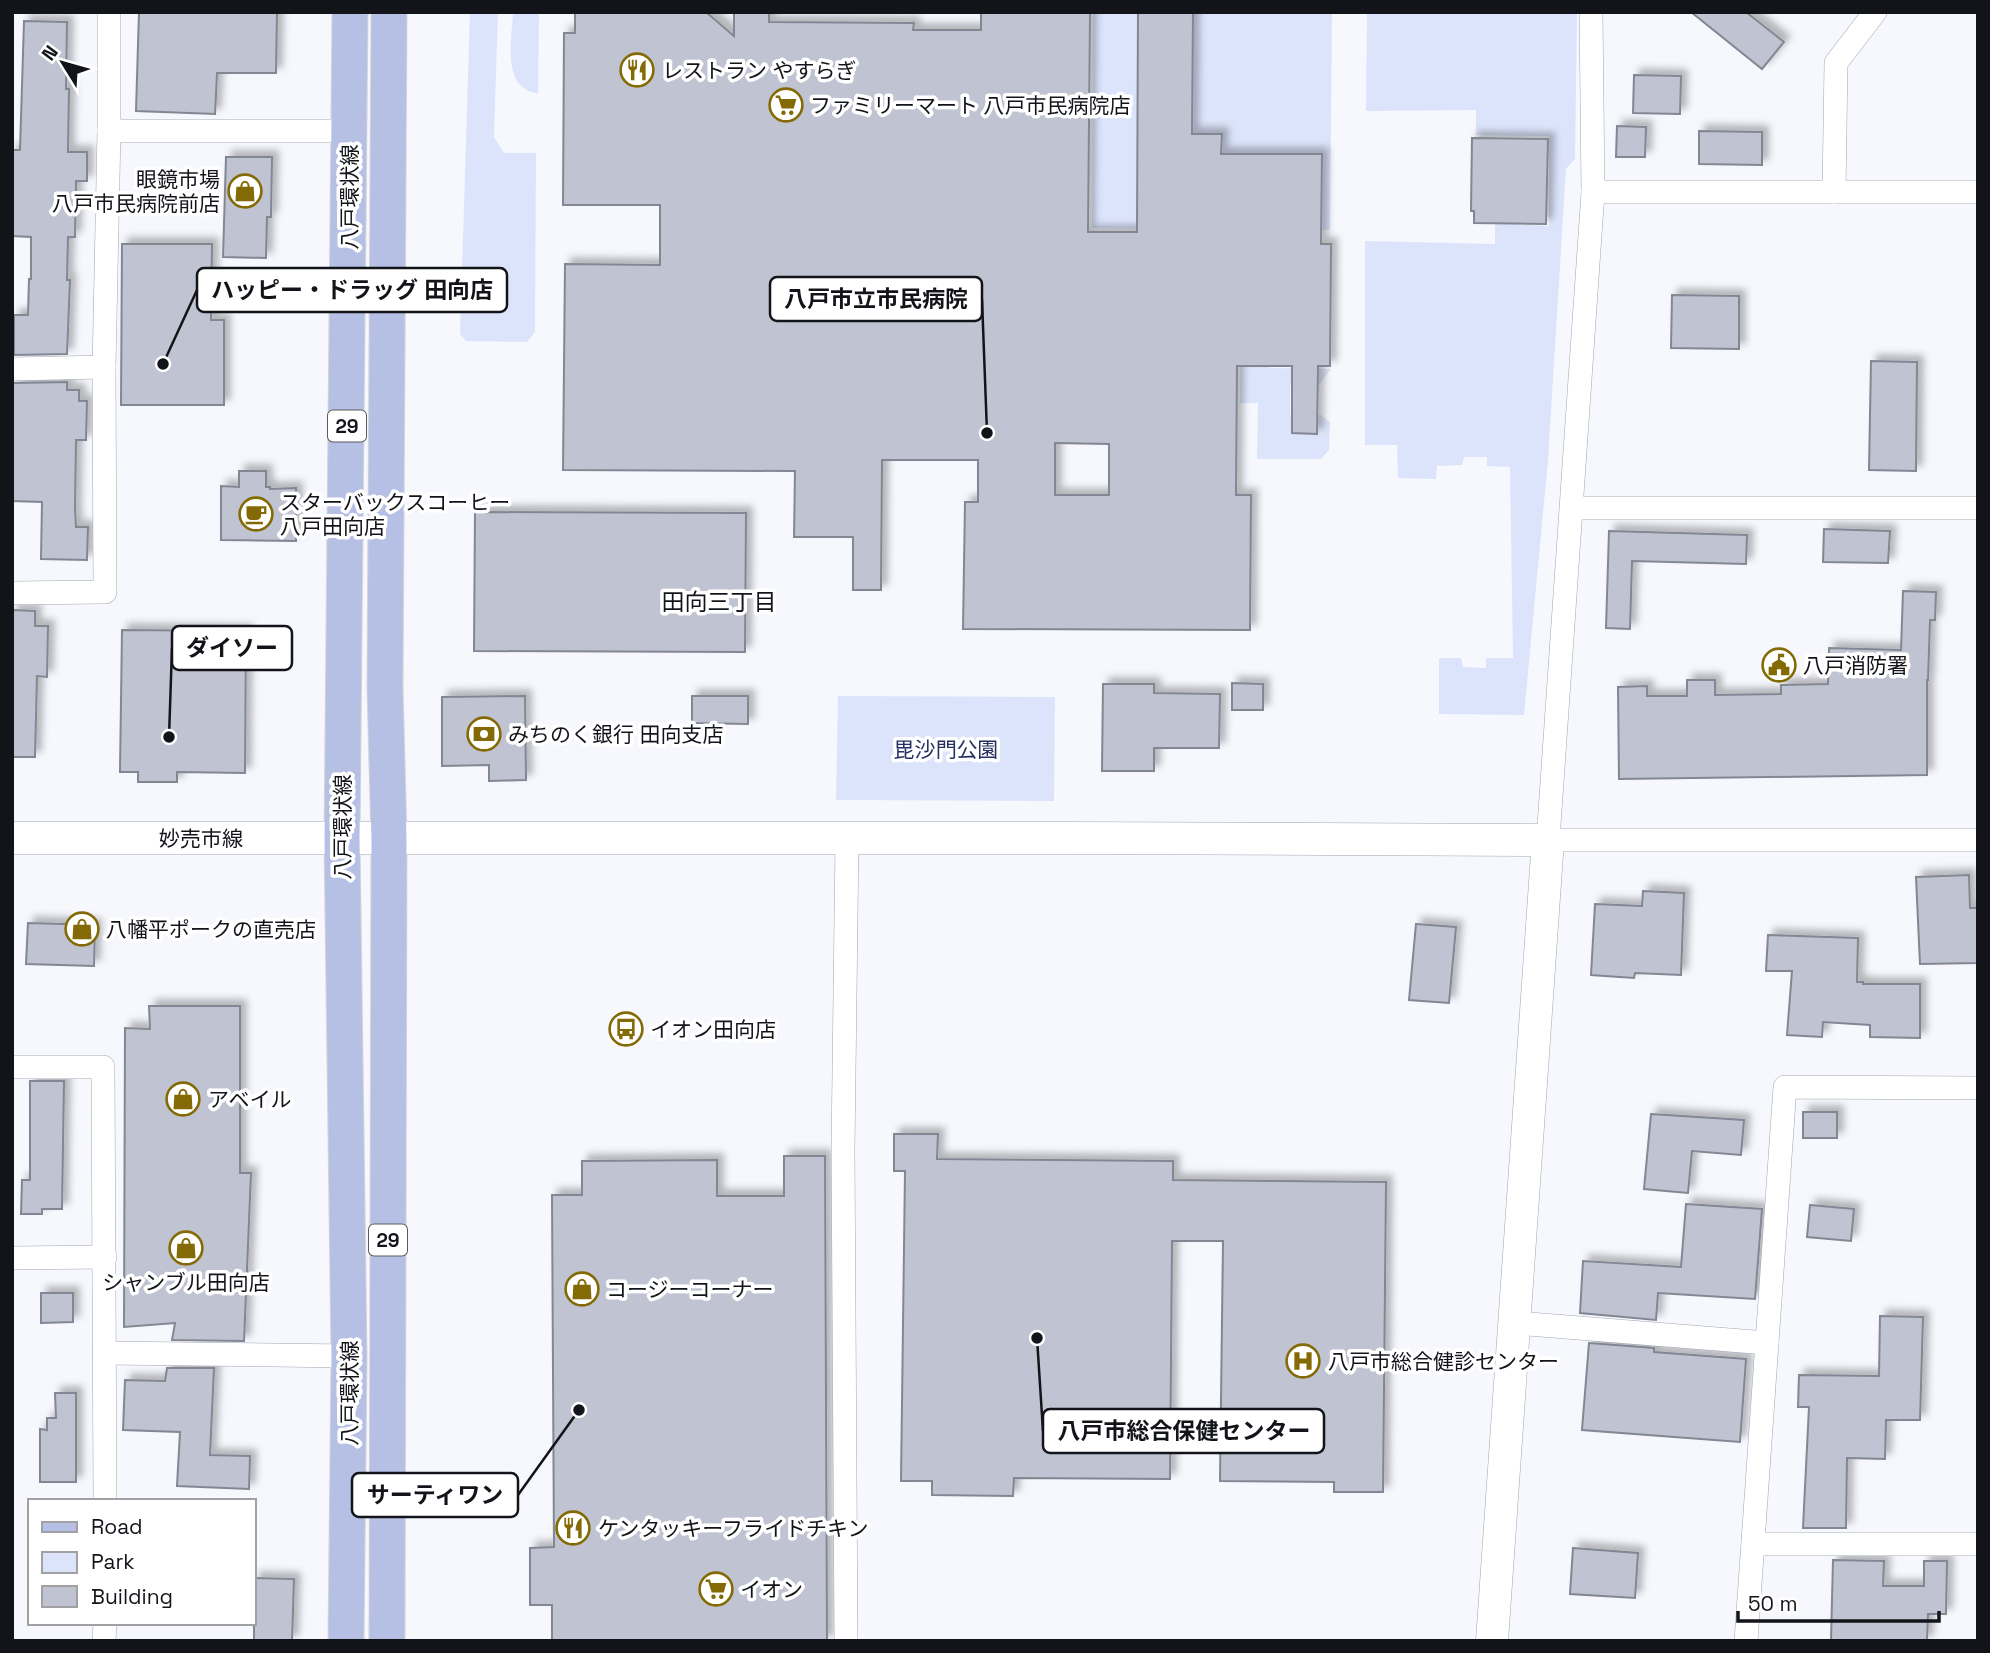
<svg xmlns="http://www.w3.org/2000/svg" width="1990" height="1653" viewBox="0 0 1990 1653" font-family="'Space Grotesk','Noto Sans JP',sans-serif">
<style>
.green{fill:#dce4fb}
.building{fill:#c0c4d2;stroke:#838794;stroke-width:2;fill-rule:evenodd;filter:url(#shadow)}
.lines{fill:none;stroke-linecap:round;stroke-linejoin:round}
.street-casing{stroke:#a1a6b3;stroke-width:24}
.secondary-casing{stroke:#a1a6b3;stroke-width:33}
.primary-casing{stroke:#d5d5d6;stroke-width:37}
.street{stroke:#fff;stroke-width:23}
.secondary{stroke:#fff;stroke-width:32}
.primary{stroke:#b6c0e5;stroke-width:35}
.labels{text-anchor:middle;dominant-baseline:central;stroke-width:7;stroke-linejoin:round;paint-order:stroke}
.shield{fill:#fff;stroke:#5a5a5e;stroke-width:2}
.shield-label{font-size:19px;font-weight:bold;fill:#131419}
.poi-label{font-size:21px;fill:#131419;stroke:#fff;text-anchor:start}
.street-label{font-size:21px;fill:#131419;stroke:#fff}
.park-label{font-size:21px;fill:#263061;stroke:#fff}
.neighbourhood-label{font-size:23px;fill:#131419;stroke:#fff}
.leader{fill:none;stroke:#131419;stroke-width:2.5}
.callout-dot{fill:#131419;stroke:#fff;stroke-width:2.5}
.callout{fill:#fff;stroke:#131419;stroke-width:2.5}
.callout-label{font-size:23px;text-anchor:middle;font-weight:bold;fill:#131419}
</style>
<defs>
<filter id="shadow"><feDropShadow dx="6" dy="-6" stdDeviation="3.5" flood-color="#0004"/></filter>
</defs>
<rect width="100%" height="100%" fill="#f6f8fe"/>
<!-- green -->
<g class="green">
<polygon points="470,12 498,12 494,137 504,153 536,153 535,332 527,342 466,341 460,334"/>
<path d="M513,12H539L538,93C501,90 512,38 513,12Z"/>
<polygon points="1093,12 1332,12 1330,230 1092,228"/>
<polygon points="1367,12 1577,12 1575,159 1566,169 1548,460 1524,715 1439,714 1439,658 1461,658 1463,667 1486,668 1486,658 1513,658 1510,467 1487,466 1487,457 1464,457 1462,465 1437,466 1436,479 1398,478 1397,445 1365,445 1365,241 1495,244 1495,214 1520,214 1521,225 1549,226 1549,136 1476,135 1476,110 1366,111"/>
<polygon points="1270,246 1269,368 1331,369 1319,385 1290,385 1290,415 1321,415 1330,422 1329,450 1321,459 1257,459 1258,403 1240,403 1241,247"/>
<polygon points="838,696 1055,697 1054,801 836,800"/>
</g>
<!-- building -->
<g class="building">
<polygon points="139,12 277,12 276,73 217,73 215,114 136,111"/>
<path d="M575,12H706L734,36V12H769V22L914,23L913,30H981V12H1090L1088,232H1137L1138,13H1193L1192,134H1222L1221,154H1322L1321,244H1331L1330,366H1318L1317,434L1292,433V366H1237L1236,495H1251L1250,630L963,629L965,502H978V460H882L881,590H853V537H794L795,471L563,470L565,264L660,265V205H563L564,33H575ZM1055,443L1109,444V495H1055Z"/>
<polygon points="1691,12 1746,12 1784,42 1762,69"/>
<polygon points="24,21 67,22 66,89 69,89 68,152 87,152 87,181 76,181 75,237 68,237 67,280 70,280 67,354 14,355 14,315 28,315 29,279 31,279 31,237 12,236 12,150 20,150"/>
<polygon points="1634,75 1681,76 1680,114 1633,113"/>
<polygon points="1617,126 1646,127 1645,157 1616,157"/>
<polygon points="1699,131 1762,132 1762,165 1699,164"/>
<polygon points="1472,138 1548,139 1546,224 1474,223 1474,211 1471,211"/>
<polygon points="226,157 272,157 271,217 267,217 266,258 223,257"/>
<polygon points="122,244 212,244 211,320 224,320 224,405 121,405"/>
<polygon points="1672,295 1739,296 1739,349 1671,348"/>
<polygon points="1871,361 1917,362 1916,471 1869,470"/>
<polygon points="67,382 67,390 79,390 79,401 87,401 86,440 76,440 75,509 76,527 88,527 87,560 41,559 42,502 12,501 13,383"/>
<polygon points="239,471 266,471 266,487 270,487 270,489 296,488 296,541 221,540 221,486 239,487"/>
<polygon points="475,512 746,513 745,652 474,651"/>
<polygon points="1824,529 1890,531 1888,563 1823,562"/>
<polygon points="1609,531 1747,535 1746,564 1632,561 1630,629 1606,628"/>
<polygon points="1903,591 1936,592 1935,620 1930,620 1928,680 1927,680 1927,775 1619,779 1618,687 1647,686 1647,696 1687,696 1687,680 1715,680 1715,695 1781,694 1781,685 1828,684 1829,648 1901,650"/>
<polygon points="12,610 35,611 35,626 48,626 47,677 37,676 35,757 12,757"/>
<polygon points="122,630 246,631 245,773 177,772 177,782 138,782 138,772 120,772"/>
<polygon points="1232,683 1263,684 1263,710 1232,710"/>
<polygon points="1103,684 1154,684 1154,693 1220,694 1219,748 1154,748 1154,771 1102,771"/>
<polygon points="525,696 526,780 489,781 489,765 442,766 442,697"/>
<polygon points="692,696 748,696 748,724 692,723"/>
<polygon points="1969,875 1970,908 1978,908 1978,963 1920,964 1916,877"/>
<polygon points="1643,891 1684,893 1681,975 1635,973 1634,978 1591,975 1595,904 1642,906"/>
<polygon points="28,923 95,925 94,966 26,964"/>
<polygon points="1416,924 1456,927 1449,1003 1409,1000"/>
<polygon points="1768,935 1858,938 1857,982 1863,982 1863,984 1920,984 1920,1038 1870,1037 1870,1025 1823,1022 1822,1037 1787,1035 1792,971 1766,971"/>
<polygon points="149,1006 240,1006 240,1173 251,1173 244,1341 172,1340 175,1323 124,1327 125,1028 150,1029"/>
<polygon points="30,1081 64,1081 62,1209 42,1209 42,1214 21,1214 22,1180 30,1180"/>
<rect x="1803" y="1112" width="34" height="26"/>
<polygon points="1651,1114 1744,1120 1741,1155 1692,1151 1688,1193 1644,1189"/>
<polygon points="894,1134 938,1134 937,1159 1173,1161 1173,1180 1386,1182 1383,1492 1334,1492 1334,1482 1220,1481 1223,1241 1172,1241 1170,1479 1014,1478 1013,1496 932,1495 932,1481 901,1481 905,1171 894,1171"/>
<polygon points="784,1156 825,1156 827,1641 552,1641 552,1605 530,1605 530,1548 554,1547 552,1195 582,1195 582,1161 717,1160 717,1196 784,1196"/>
<polygon points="1686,1204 1762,1209 1755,1299 1658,1293 1656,1320 1580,1313 1583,1261 1681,1267"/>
<polygon points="1810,1205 1854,1209 1851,1241 1807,1237"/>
<polygon points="41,1293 73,1293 73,1322 41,1323"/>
<polygon points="1880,1316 1923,1317 1920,1420 1886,1420 1885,1459 1847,1458 1846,1528 1803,1528 1809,1407 1798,1407 1799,1375 1879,1376"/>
<polygon points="1589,1343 1654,1348 1654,1352 1746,1359 1740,1442 1582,1430"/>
<polygon points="167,1368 214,1368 210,1455 250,1456 249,1489 177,1486 180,1432 123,1430 125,1380 165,1381"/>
<polygon points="55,1393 76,1393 76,1482 40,1482 40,1429 47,1430 47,1418 56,1418"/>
<polygon points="1573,1548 1638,1553 1635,1598 1570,1594"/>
<polygon points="1833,1560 1884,1561 1883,1586 1924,1586 1924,1561 1947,1561 1946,1614 1928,1614 1927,1641 1831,1641"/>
<polygon points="254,1578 294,1579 292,1641 254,1641"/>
</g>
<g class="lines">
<defs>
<g id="street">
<polyline points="1591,12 1593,192 1548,840 1978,840"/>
<polyline points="109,131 349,131"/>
<polyline points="1593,192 1978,192"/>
<polyline points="1834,192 1836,63 1875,12"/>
<polyline points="12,369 104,367"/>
<polyline points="1572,508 1978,508"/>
<polyline points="12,593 105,592 104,367 109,131 109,12"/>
<polyline points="12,1067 103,1067 105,1501"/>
<polyline points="12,1258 105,1257"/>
<polyline points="1516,1323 1767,1343"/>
<polyline points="106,1353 349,1356"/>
<polyline points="1753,1544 1978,1544"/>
<polyline points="104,1641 105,1623"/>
<polyline points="846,1641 843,1150 847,840"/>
<polyline points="1746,1641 1785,1087 1978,1088"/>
</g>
<polyline id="secondary" points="12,838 1069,838 1548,840 1492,1641"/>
<g id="primary">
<polyline points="346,1641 349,1356 342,839 350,12"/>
<polyline points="387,1641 389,839 385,688 389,12"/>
</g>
</defs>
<!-- street casing -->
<use href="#street" class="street-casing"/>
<!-- secondary casing -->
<use href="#secondary" class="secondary-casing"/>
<!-- primary casing -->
<use href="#primary" class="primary-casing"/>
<!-- street -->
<use href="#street" class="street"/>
<!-- secondary -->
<use href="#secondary" class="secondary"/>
<!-- primary -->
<use href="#primary" class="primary"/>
</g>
<!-- icons -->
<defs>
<symbol id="restaurant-ring" viewBox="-11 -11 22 22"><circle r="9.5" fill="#fff" stroke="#846a04" stroke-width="1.5"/><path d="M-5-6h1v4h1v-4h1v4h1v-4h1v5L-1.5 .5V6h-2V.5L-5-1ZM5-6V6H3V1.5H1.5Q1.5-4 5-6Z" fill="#846a04"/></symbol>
<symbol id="supermarket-ring" viewBox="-11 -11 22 22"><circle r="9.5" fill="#fff" stroke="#846a04" stroke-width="1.5"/><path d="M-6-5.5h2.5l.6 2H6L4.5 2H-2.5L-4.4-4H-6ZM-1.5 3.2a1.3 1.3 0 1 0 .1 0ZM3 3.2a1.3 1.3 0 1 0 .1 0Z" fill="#846a04"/></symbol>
<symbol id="shop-ring" viewBox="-11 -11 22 22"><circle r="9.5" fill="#fff" stroke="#846a04" stroke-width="1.5"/><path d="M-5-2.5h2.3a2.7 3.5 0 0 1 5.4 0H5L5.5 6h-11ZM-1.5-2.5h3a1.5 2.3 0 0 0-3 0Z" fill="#846a04"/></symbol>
<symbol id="cafe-ring" viewBox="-11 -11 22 22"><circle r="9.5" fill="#fff" stroke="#846a04" stroke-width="1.5"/><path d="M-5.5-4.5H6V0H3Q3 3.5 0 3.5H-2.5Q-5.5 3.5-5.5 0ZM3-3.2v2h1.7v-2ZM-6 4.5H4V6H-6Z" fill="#846a04"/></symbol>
<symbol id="civic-ring" viewBox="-11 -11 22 22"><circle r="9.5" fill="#fff" stroke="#846a04" stroke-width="1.5"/><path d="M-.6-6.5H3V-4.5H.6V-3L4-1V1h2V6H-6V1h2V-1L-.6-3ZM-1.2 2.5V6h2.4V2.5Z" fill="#846a04"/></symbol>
<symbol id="bank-ring" viewBox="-11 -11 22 22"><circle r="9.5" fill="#fff" stroke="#846a04" stroke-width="1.5"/><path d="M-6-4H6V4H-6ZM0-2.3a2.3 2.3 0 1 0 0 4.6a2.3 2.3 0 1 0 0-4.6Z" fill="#846a04"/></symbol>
<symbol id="bus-ring" viewBox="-11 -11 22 22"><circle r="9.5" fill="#fff" stroke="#846a04" stroke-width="1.5"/><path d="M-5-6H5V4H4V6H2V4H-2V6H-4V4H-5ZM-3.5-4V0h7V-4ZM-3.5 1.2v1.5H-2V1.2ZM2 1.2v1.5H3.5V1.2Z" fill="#846a04"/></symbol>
<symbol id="hospital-ring" viewBox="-11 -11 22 22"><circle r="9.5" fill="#fff" stroke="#846a04" stroke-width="1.5"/><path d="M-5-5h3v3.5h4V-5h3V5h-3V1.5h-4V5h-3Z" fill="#846a04"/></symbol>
</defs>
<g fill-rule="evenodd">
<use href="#restaurant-ring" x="618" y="51" width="38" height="38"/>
<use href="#supermarket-ring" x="767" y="86" width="38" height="38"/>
<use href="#shop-ring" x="226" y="172" width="38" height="38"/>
<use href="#cafe-ring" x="237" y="495" width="38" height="38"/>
<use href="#civic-ring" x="1760" y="646" width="38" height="38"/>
<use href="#bank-ring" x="465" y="715" width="38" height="38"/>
<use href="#shop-ring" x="63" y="910" width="38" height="38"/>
<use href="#bus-ring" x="607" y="1010" width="38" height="38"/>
<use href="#shop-ring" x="164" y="1080" width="38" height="38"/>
<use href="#shop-ring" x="167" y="1229" width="38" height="38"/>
<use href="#shop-ring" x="563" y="1270" width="38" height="38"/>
<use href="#hospital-ring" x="1284" y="1342" width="38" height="38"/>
<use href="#restaurant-ring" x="554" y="1509" width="38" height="38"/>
<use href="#supermarket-ring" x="697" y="1570" width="38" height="38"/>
</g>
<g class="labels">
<!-- shield labels -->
<g class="shield">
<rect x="328" y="410.5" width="38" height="31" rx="5"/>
<rect x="369" y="1224.5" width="38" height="31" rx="5"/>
</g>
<g class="shield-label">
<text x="347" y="426">29</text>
<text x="388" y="1240">29</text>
</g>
<!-- poi labels -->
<g class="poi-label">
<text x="662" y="70">レストラン やすらぎ</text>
<text x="810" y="105">ファミリーマート 八戸市民病院店</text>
<text x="220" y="179" text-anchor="end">眼鏡市場<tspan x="220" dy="24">八戸市民病院前店</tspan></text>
<text x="280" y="502">スターバックスコーヒー<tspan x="280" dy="24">八戸田向店</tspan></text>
<text x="1803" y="665">八戸消防署</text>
<text x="508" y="734">みちのく銀行 田向支店</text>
<text x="106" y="929">八幡平ポークの直売店</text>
<text x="650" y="1029">イオン田向店</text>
<text x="208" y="1099">アベイル</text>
<text x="186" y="1282" text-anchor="middle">シャンブル田向店</text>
<text x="606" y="1289">コージーコーナー</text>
<text x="1328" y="1361">八戸市総合健診センター</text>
<text x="598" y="1528">ケンタッキーフライドチキン</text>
<text x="740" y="1589">イオン</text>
</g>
<!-- street labels -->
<g class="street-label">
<text transform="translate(349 197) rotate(-90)">八戸環状線</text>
<text transform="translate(342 827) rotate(-90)">八戸環状線</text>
<text x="201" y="838">妙売市線</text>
<text transform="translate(349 1393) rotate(-90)">八戸環状線</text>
</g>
<!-- park labels -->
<g class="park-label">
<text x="946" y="749">毘沙門公園</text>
</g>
<!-- neighbourhood labels -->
<g class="neighbourhood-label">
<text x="719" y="602">田向三丁目</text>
</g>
</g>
<!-- callouts -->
<path class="leader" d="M163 364L197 290M987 433L982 299M169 737L172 648M1037 1338L1043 1431M579 1410L518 1495"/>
<g class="callout-dot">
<circle cx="163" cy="364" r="7"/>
<circle cx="987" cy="433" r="7"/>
<circle cx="169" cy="737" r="7"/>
<circle cx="1037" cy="1338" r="7"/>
<circle cx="579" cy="1410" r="7"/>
</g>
<g class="callout">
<rect x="197" y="268" width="310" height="44" rx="7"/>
<rect x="770" y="277" width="212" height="44" rx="7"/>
<rect x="172" y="626" width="120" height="44" rx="7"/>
<rect x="1043" y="1409" width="281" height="44" rx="7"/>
<rect x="352" y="1473" width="166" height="44" rx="7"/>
</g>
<g class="callout-label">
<text x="352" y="298">ハッピー・ドラッグ 田向店</text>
<text x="876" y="307">八戸市立市民病院</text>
<text x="232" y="656">ダイソー</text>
<text x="1184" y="1439">八戸市総合保健センター</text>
<text x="435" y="1503">サーティワン</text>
</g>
<!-- border -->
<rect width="1990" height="1653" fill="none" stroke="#131419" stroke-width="28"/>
<!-- legend -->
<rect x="28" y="1499" width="228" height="126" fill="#ffffff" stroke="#a1a1a3" stroke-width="2"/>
<rect x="42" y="1522" width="35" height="10" fill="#b6c0e5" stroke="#a1a1a3" stroke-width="2"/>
<text x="91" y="1534" font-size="21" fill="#131419">Road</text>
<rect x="42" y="1552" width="35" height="21" fill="#dce4fb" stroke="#a1a1a3" stroke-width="2"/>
<text x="91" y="1569" font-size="21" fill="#131419">Park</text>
<rect x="42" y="1586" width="35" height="21" fill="#c0c4d2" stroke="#a1a1a3" stroke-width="2"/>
<text x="91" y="1604" font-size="21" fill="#131419">Building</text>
<!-- north arrow -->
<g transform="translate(63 63) rotate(307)" stroke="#ffffff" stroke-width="5" paint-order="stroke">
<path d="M0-5L12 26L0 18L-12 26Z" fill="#131419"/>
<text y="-10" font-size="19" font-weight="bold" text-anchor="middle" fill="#131419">N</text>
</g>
<!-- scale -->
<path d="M1738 1611v10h201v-10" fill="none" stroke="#131419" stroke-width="3.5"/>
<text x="1748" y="1611" font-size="21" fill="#131419" stroke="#ffffff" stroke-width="5" paint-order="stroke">50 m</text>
</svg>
